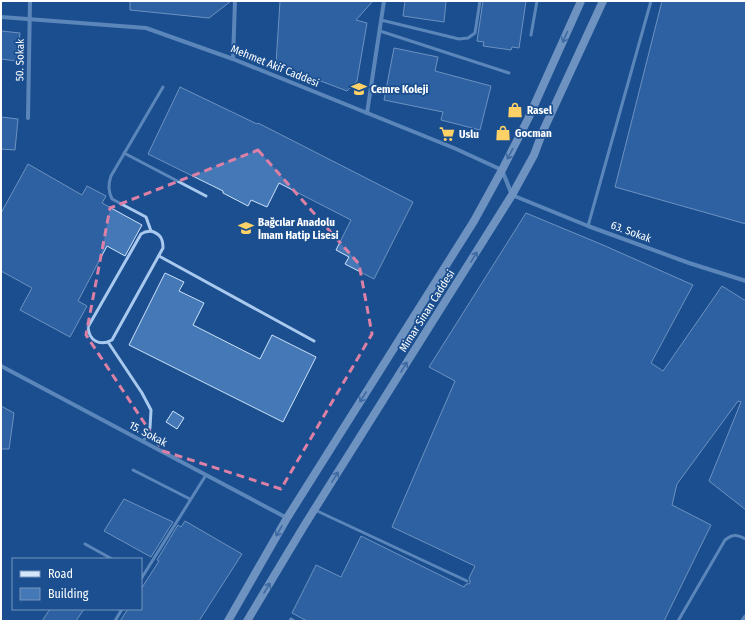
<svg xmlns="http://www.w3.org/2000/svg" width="747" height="622" viewBox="0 0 747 622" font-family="'Fira Sans Condensed',sans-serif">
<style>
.building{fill:#4478b7;stroke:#cfe3fa}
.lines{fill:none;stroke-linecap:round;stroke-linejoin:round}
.service{stroke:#a9c9ee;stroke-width:3}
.minor{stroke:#a9c9ee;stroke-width:4}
.tertiary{stroke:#a9c9ee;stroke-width:7}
.secondary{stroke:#d6e6fa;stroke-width:8}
.oneway{stroke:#668bba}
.marked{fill:none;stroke:#dd80a5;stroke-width:3;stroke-dasharray:8 5;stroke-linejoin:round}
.labels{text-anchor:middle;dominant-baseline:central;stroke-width:3.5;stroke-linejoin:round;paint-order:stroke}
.street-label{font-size:11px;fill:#fff;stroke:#1b4f8f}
.poi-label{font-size:11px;font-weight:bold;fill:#fff;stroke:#1b4f8f;text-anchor:start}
</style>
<rect width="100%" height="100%" fill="#1b4f8f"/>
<!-- building -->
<g class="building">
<polygon points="130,1 231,1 209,18 130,10"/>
<polygon points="280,1 373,1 356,20 367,23 357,81 347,91 276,64"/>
<polygon points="405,1 446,1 444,22 403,16"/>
<polygon points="483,1 526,1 519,48 512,47 511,50 483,46 484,42 477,41"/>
<polygon points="662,1 746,1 746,224 615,187"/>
<polygon points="1,31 20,33 17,61 1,59"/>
<polygon points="394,48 438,57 435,71 491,86 480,130 441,120 443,112 384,100"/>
<polygon points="180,87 257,124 258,123 413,202 374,279 345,264 349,257 336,250 351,220 279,183 267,207 251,200 248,206 223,193 223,191 148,154"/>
<polygon points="1,117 18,119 15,150 1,149"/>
<polygon points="28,164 82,195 87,186 106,196 102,203 142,225 125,256 107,246 78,301 87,306 70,337 20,310 32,288 1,271 1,213"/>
<polygon points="526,213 603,245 693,285 651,363 663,371 722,286 746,301 746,510 709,481 741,402 738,401 677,484 672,505 711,525 664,621 307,621 292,613 316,565 341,577 361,536 464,587 466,584 468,584 470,583 470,580 469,578 475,566 392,527 455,381 429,367"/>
<polygon points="165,273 184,282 179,291 204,303 193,325 260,359 272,335 316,357 283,422 129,345"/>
<polygon points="1,406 14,413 9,449 1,449"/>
<polygon points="173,411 184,418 177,429 166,422"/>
<polygon points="124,499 173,522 151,557 104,531"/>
<polygon points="185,521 242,554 199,621 120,621 128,609 141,609 141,589 159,561 157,560 178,525 181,527"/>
<polygon points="50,609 84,609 76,621 42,621"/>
</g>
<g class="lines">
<!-- service -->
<g class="service">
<polyline points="381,20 459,39 468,38 475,33 480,1"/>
<polyline points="380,31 509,73"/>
<polyline points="531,35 537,1"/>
<polyline points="124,153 206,196"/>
<polyline points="588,226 651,1"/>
<path d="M151,231C160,234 163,238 163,248L112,340C99,347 89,340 88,327L141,234L145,232Z"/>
<path d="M151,231L146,217L112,199C108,191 108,184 111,176L163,87"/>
<polyline points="159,256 314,341"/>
<polyline points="108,342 142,393 151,410 150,428 143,442"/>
<polyline points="133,470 190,499"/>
<polyline points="315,510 467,581"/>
<polyline points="85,544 112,559"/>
<polyline points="141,579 206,475"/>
<polyline points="115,621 122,609"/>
<polyline points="290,621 291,619 294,621"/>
<path d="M678,621L725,540C734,533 736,535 746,539"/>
</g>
<!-- minor -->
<g class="minor">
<polyline points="1,17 146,28 233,59 454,148 502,170 512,195 588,226 689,263 746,281"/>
<polyline points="233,59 235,1"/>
<polyline points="367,113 384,1"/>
<polyline points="28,118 30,1"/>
<polyline points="1,366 287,518"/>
</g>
<!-- tertiary -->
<polyline class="tertiary" points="744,621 746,618"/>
<!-- secondary -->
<g class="secondary">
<polyline points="228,621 287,518 474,221 502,170 528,119 581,1"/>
<polyline points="247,621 304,526 512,195 534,155 543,131 603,1"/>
</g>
</g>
<!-- one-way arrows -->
<defs><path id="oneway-shaft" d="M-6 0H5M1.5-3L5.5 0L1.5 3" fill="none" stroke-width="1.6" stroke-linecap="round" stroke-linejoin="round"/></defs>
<g class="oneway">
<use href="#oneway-shaft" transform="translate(565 37) rotate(114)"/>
<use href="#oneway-shaft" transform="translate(510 154) rotate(117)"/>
<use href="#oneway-shaft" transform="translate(474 257) rotate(-58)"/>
<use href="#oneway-shaft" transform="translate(404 367) rotate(-58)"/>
<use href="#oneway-shaft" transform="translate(363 397) rotate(122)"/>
<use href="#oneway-shaft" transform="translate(335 477) rotate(-58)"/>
<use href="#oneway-shaft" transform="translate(279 531) rotate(120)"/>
<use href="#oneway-shaft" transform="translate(267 588) rotate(-59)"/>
</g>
<!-- marked area -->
<path d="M0 0H747V622H0ZM258,150L359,264L372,334L281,489L163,451L86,335L110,208Z" fill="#1b4f8f" fill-opacity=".55" fill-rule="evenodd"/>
<path class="marked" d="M258,150L359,264L372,334L281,489L163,451L86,335L110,208Z"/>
<!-- icons -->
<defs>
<symbol id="school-bare" viewBox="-9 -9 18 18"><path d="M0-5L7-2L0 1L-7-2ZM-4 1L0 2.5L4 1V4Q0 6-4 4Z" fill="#ffd166" stroke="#1b4f8f" stroke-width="2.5" paint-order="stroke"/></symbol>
<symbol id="shop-bare" viewBox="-9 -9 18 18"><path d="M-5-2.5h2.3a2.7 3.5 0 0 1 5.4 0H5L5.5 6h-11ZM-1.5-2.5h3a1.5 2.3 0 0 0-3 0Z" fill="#ffd166" stroke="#1b4f8f" stroke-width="2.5" paint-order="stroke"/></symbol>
<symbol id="supermarket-bare" viewBox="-9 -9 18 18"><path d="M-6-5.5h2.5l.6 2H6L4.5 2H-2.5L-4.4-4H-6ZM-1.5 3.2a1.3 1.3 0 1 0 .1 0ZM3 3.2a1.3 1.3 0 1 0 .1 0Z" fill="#ffd166" stroke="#1b4f8f" stroke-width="2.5" paint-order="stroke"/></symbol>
</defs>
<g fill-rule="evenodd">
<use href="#school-bare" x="348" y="78" width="22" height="22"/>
<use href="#shop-bare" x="504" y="99" width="22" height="22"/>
<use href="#shop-bare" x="492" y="122" width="22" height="22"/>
<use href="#supermarket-bare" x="436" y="123" width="22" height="22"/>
<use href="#school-bare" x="235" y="217" width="22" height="22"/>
</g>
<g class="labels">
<!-- street labels -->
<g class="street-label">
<text transform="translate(20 60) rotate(-89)">50. Sokak</text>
<text transform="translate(275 66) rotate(22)">Mehmet Akif Caddesi</text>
<text transform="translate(631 232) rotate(20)">63. Sokak</text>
<text transform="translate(427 311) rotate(-58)">Mimar Sinan Caddesi</text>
<text transform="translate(148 434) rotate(28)">15. Sokak</text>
</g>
<!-- poi labels -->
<g class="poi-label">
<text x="371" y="89">Cemre Koleji</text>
<text x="527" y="110">Rasel</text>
<text x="515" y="133">Gocman</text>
<text x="459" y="134">Uslu</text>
<text x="258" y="222">Bağcılar Anadolu<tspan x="258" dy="13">İmam Hatip Lisesi</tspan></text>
</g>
</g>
<!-- border -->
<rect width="747" height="622" fill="none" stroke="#ffffff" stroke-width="4"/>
<!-- legend -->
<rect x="12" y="558" width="130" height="52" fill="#1b4f8f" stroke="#7695bc"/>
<rect x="20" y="571" width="20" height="6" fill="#d6e6fa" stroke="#7695bc"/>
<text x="48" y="578" font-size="12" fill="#ffffff">Road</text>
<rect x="20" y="588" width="20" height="12" fill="#4478b7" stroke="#7695bc"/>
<text x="48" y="598" font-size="12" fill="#ffffff">Building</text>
</svg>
